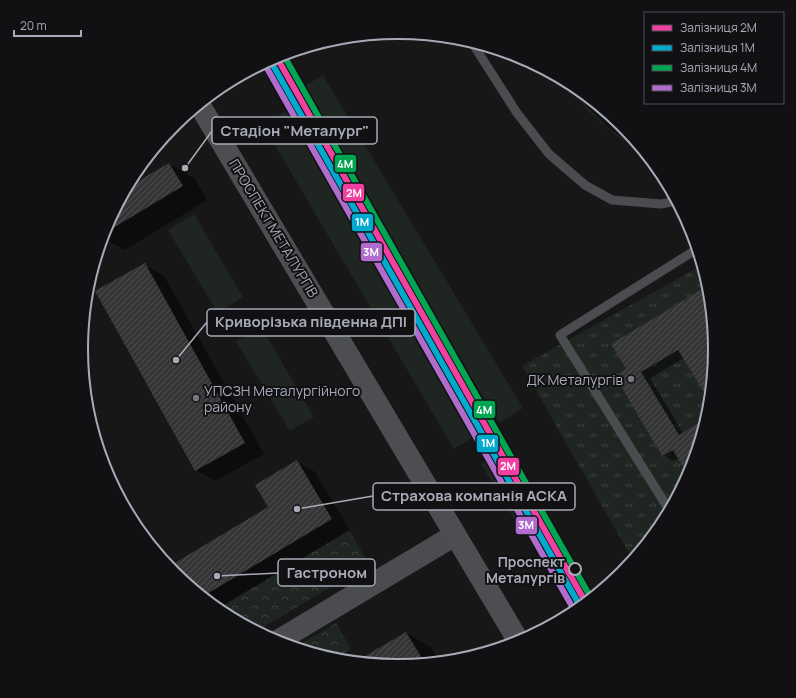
<svg xmlns="http://www.w3.org/2000/svg" width="796" height="698" font-family="Manrope,sans-serif">
<style>
.grass{fill:#1f2520}
.forest{fill:url(#forest-crowns)}
.park{fill:url(#park-tufts)}
.shadow{fill:#0007}
.building{fill:url(#building-hatch)}
.lines{fill:none;stroke-linecap:round;stroke-linejoin:round}
.service{stroke:#4b4c50;stroke-width:9}
.tertiary{stroke:#4b4c50;stroke-width:22}
.primary{stroke:#4d4e52;stroke-width:22}
.rail-1-casing{stroke:#111113;stroke-width:9}
.rail-2-casing{stroke:#111113;stroke-width:9}
.rail-3-casing{stroke:#111113;stroke-width:9}
.rail-4-casing{stroke:#111113;stroke-width:9}
.rail-1{stroke:#f240a1;stroke-width:6}
.rail-2{stroke:#00a9ce;stroke-width:6}
.rail-3{stroke:#00a651;stroke-width:6}
.rail-4{stroke:#b06ccc;stroke-width:6}
.poi-dot{fill:#75777f;stroke:#111113;stroke-width:1.5}
.stop-dot{fill:#111113;stroke:#a8abb7;stroke-width:2}
.labels{text-anchor:middle;dominant-baseline:central;stroke-width:4;stroke-linejoin:round;paint-order:stroke}
.street-label{font-size:14px;fill:#a8abb7;stroke:#111113}
.poi-label{font-size:14px;fill:#a8abb7;stroke:#111113;text-anchor:end}
.stop-label{font-size:14px;font-weight:bold;fill:#a8abb7;stroke:#111113;text-anchor:end}
.rim{fill:none;stroke:#a8abb7;stroke-width:2}
.leader{fill:none;stroke:#a8abb7;stroke-width:1.5}
.callout-dot{fill:#a8abb7;stroke:#111113;stroke-width:1.5}
.callout{fill:#111113;stroke:#a8abb7;stroke-width:1.5}
.callout-label{font-size:15px;text-anchor:middle;font-weight:bold;fill:#a8abb7}
.line-badge{stroke:#111113;stroke-width:1.5}
.badge-label{font-size:11px;text-anchor:middle;font-weight:bold;fill:#fff}
</style>
<defs>
<pattern id="forest-crowns" width="20" height="18" patternUnits="userSpaceOnUse"><rect width="20" height="18" fill="#1f2520"/><path d="M2 6a3 3 0 1 1 6 0M12 15a3 3 0 1 1 6 0" fill="none" stroke="#3d423e"/></pattern>
<pattern id="park-tufts" width="24" height="20" patternUnits="userSpaceOnUse"><rect width="24" height="20" fill="#1f2520"/><path d="M3 7l-1-3M5 7V3M7 7l1-3M15 17l-1-3M17 17v-4M19 17l1-3" fill="none" stroke="#3d423e"/></pattern>
<pattern id="building-hatch" width="6" height="6" patternUnits="userSpaceOnUse"><rect width="6" height="6" fill="#353536"/><path d="M-1 1l2-2M0 6l6-6M5 7l2-2" fill="none" stroke="#4f5051"/></pattern>
</defs>
<rect width="100%" height="100%" fill="#171717"/>
<g class="grass">
<path d="M323,75L523,408L499,423L298,90Z"/>
<path d="M564,80L574,86L622,125L645,152C613,138 583,109 564,80Z"/>
<path d="M288,110L479,434L454,449L263,125Z"/>
<path d="M194,214L243,297L218,313L168,230Z"/>
<path d="M261,327L314,417L290,431L236,341Z"/>
<path d="M500,453L539,519L521,530L481,464Z"/>
</g>
<g class="forest">
<path d="M349,530L369,564L257,631L222,612L217,609Z"/>
<path d="M336,623L351,649L333,659L295,647Z"/>
</g>
<path class="park" d="M702,265L709,287L715,349L709,411L691,471L661,525L633,560L522,366Z"/>
<g class="shadow">
<path d="M566,81L574,86L622,125L644,152L608,128L587,107L572,90Z"/>
<path d="M169,164L194,178L207,200L125,250L103,238H102L105,227L135,173L137,170L143,179Z"/>
<path d="M145,265L164,276L264,454L215,481L196,470Z"/>
<path d="M704,290L709,293L715,349L710,400L684,358L650,378L683,433L679,458L673,461L663,455L616,376L627,370Z"/>
<path d="M297,461L315,472L350,530L217,609L174,573L169,567L269,508Z"/>
<path d="M406,633L431,647L440,662L398,666L356,662Z"/>
</g>
<g class="building">
<path d="M169,163L183,186L103,234L105,227L126,188Z"/>
<path d="M145,263L245,443L195,471L95,291Z"/>
<path d="M704,288L710,299L715,349L710,402L678,350L641,372L679,435L707,418L691,471L688,476L673,450L662,456L615,376L626,369L611,344Z"/>
<path d="M297,460L332,519L202,597L174,573L168,567L268,507L255,485Z"/>
<path d="M406,632L425,663L398,666L355,662Z"/>
</g>
<g class="lines">
<g class="service">
<path d="M471,41L517,113L549,154L585,185L612,200L661,204L677,201"/>
<path d="M675,500L666,505L560,335L697,249"/>
<path d="M288,635L296,648"/>
</g>
<path class="tertiary" d="M276,642L455,535"/>
<path class="primary" d="M199,104L519,642"/>
<g class="rail-1-casing">
<path id="rail-1" d="M276,56L586,603"/>
</g>
<g class="rail-2-casing">
<path id="rail-2" d="M270,60L580,606"/>
</g>
<g class="rail-3-casing">
<path id="rail-3" d="M283,54L591,598"/>
</g>
<g class="rail-4-casing">
<path id="rail-4" d="M264,63L574,610"/>
</g>
<use href="#rail-1" class="rail-1"/>
<use href="#rail-2" class="rail-2"/>
<use href="#rail-3" class="rail-3"/>
<use href="#rail-4" class="rail-4"/>
</g>
<g class="poi-dot">
<circle cx="631" cy="379" r="4"/>
<circle cx="196" cy="398" r="4"/>
</g>
<circle class="stop-dot" cx="575" cy="569" r="6"/>
<g class="labels">
<g class="street-label">
<text transform="translate(274 228) rotate(59)">ПРОСПЕКТ МЕТАЛУРГІВ</text>
</g>
<g class="poi-label">
<text x="623" y="379">ДК Металургів</text>
<text x="204" y="390" text-anchor="start">УПСЗН Металургійного<tspan x="204" dy="16">району</tspan></text>
</g>
<g class="stop-label">
<text x="565" y="561">Проспект<tspan x="565" dy="16">Металургів</tspan></text>
</g>
</g>
<path d="M0 0H796V698H0ZM88 349a310 310 0 1 1 620 0a310 310 0 1 1-620 0Z" fill="#111113" fill-rule="evenodd"/>
<path class="rim" d="M88 349a310 310 0 1 1 620 0a310 310 0 1 1-620 0Z"/>
<path class="leader" d="M185 168L212 131M176 360L207 322M297 509L373 496M217 576L278 573"/>
<g class="callout-dot">
<circle cx="185" cy="168" r="4"/>
<circle cx="176" cy="360" r="4"/>
<circle cx="297" cy="509" r="4"/>
<circle cx="217" cy="576" r="4"/>
</g>
<g class="callout">
<rect x="212" y="117" width="165" height="27" rx="4"/>
<rect x="207" y="309" width="208" height="27" rx="4"/>
<rect x="373" y="483" width="202" height="27" rx="4"/>
<rect x="278" y="559" width="97" height="27" rx="4"/>
</g>
<g class="callout-label">
<text x="295" y="136">Стадіон "Металург"</text>
<text x="311" y="327">Криворізька південна ДПІ</text>
<text x="474" y="501">Страхова компанія АСКА</text>
<text x="327" y="578">Гастроном</text>
</g>
<g class="line-badge">
<rect x="334" y="154" width="23" height="19" rx="4" fill="#00a651"/>
<rect x="342" y="183" width="23" height="19" rx="4" fill="#f240a1"/>
<rect x="351" y="213" width="23" height="19" rx="4" fill="#00a9ce"/>
<rect x="360" y="242" width="23" height="20" rx="4" fill="#b06ccc"/>
<rect x="473" y="400" width="23" height="19" rx="4" fill="#00a651"/>
<rect x="476" y="434" width="23" height="19" rx="4" fill="#00a9ce"/>
<rect x="497" y="457" width="23" height="19" rx="4" fill="#f240a1"/>
<rect x="515" y="516" width="23" height="19" rx="4" fill="#b06ccc"/>
</g>
<g class="badge-label">
<text x="345" y="168">4М</text>
<text x="354" y="197">2М</text>
<text x="362" y="226">1М</text>
<text x="371" y="256">3М</text>
<text x="484" y="414">4М</text>
<text x="488" y="447">1М</text>
<text x="508" y="470">2М</text>
<text x="526" y="529">3М</text>
</g>
<rect x="644" y="12" width="140" height="92" fill="#111113" stroke="#4d4f55"/>
<rect x="652" y="25" width="20" height="6" fill="#f240a1" stroke="#4d4f55"/>
<text x="680" y="32" font-size="12" fill="#a8abb7">Залізниця 2М</text>
<rect x="652" y="45" width="20" height="6" fill="#00a9ce" stroke="#4d4f55"/>
<text x="680" y="52" font-size="12" fill="#a8abb7">Залізниця 1М</text>
<rect x="652" y="65" width="20" height="6" fill="#00a651" stroke="#4d4f55"/>
<text x="680" y="72" font-size="12" fill="#a8abb7">Залізниця 4М</text>
<rect x="652" y="85" width="20" height="6" fill="#b06ccc" stroke="#4d4f55"/>
<text x="680" y="92" font-size="12" fill="#a8abb7">Залізниця 3М</text>
<path d="M14 30v6h67v-6" fill="none" stroke="#a8abb7" stroke-width="2"/>
<text x="20" y="30" font-size="12" fill="#a8abb7" stroke="#111113" stroke-width="3" paint-order="stroke">20 m</text>
</svg>
